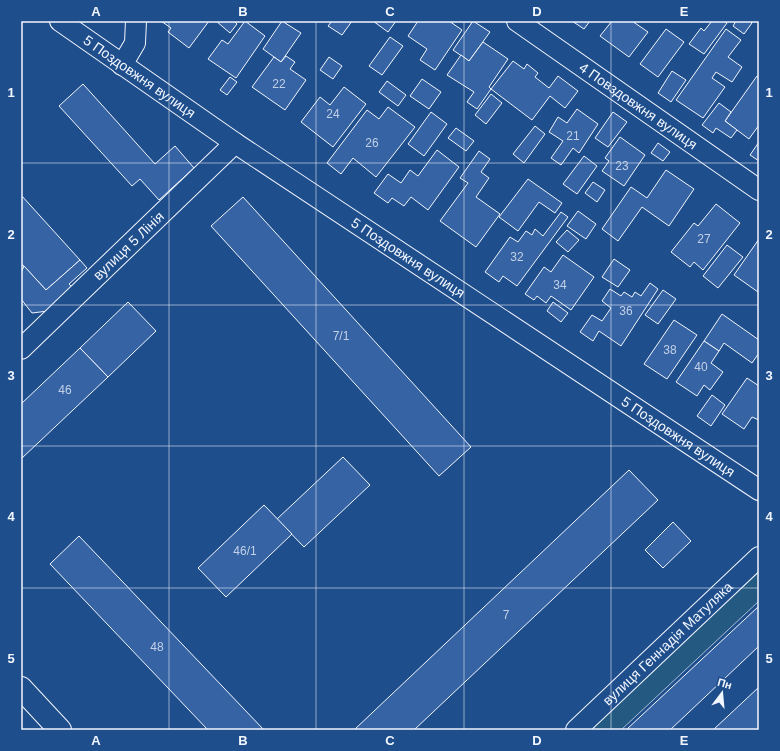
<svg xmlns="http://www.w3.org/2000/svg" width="780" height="751" font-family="Arial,sans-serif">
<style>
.green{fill:#245a82;stroke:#a8bbd7}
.building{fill:#3563a3;stroke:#f2f6ff}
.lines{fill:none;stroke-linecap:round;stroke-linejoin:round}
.street-casing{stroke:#f2f6ff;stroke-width:22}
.secondary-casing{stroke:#f2f6ff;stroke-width:24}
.street{stroke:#1f4e8c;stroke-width:20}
.secondary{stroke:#1f4e8c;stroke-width:22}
.grid{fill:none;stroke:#f2f6ff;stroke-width:1;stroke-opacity:0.55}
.labels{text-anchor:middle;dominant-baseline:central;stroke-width:3;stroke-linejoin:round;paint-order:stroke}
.number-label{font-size:12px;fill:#c3d1e8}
.street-label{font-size:14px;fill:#f2f6ff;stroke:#1f4e8c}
.neatline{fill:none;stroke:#f2f6ff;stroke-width:1.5}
.grid-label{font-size:13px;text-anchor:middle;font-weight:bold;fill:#f2f6ff}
</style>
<rect width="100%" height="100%" fill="#1f4e8c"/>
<path class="green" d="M759,567V601L621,730H589Z"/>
<g class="building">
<path d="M161,21H209L189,48L168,32L171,28Z"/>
<path d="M216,21H234L237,24L230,33Z"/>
<path d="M245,21L265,36L236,78L208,59L222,40L228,44Z"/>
<path d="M282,21L301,33L281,62L263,49Z"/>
<path d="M332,21H352L342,35L328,26Z"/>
<path d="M373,21H396L388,32Z"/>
<path d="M418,21H449L462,30L435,70L420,60L427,49L408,36Z"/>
<path d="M473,21L490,32L469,61L453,50Z"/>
<path d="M572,21H590L584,29Z"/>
<path d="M612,21H632L648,32L629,57L600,36Z"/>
<path d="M712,21H724L727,23L704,54L689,44L701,28L704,31Z"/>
<path d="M736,21H750L752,23L744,34L733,26Z"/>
<path d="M666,29L684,42L658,77L640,64Z"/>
<path d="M726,29L741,40L728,57L742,67L732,82L716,72L712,78L725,87L703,118L676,100Z"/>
<path d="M390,37L403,46L382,75L369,66Z"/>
<path d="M483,42L508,59L489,87L491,89L477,109L467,102L474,92L447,75L461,55L469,61Z"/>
<path d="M286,56L295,62L290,69L306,80L285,110L252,87L274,57L281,62Z"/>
<path d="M329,57L342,66L333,79L320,70Z"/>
<path d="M513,61L524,69L527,64L538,73L535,77L549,88L558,76L578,91L565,108L550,96L532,120L491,89Z"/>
<path d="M672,71L686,80L671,102L658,93Z"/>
<path d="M757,76L759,77V125L749,139L725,121Z"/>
<path d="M230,77L237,82L227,95L220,90Z"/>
<path d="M422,79L441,92L429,109L410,96Z"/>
<path d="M387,81L406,95L398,106L379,92Z"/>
<path d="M83,84L155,164L175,146L194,168L159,200L140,179L132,186L59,106Z"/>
<path d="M344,87L366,104L333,147L301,122L320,97L330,105Z"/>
<path d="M491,94L502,103L486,124L475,115Z"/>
<path d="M719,103L731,112L725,121L737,130L731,138L716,128L713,133L702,125Z"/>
<path d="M388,107L415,127L376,177L353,158L341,174L327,163L367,110L379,119Z"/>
<path d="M577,109L598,124L579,153L573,148L561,165L551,158L563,141L549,132L558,117L567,123Z"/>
<path d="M431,112L447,124L424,156L408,144Z"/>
<path d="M613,112L627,122L608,147L595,138Z"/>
<path d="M535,126L545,134L524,163L513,154Z"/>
<path d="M456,128L474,141L466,151L448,138Z"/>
<path d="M620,137L645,155L624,186L602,171L609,161L605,158Z"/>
<path d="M759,142V161L750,155Z"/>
<path d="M658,143L670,152L663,161L651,153Z"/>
<path d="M437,150L459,167L428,210L411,197L404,206L392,198L388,203L374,193L388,174L401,183L410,170L418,176Z"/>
<path d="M479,151L490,159L481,172L489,178L476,197L500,214L476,247L440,221L468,183L460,178Z"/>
<path d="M584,156L597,166L577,194L563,184Z"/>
<path d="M666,170L694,189L669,226L642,207L618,241L602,229L631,187L647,198Z"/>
<path d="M528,179L562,203L555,213L539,202L518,231L499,217Z"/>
<path d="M593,182L605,190L597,202L585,193Z"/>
<path d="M21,195L80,260L46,290L21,263Z"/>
<path d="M243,197L471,447L439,476L211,226Z"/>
<path d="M716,204L740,223L703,270L694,262L690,267L671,252L694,223L698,226Z"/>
<path d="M578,211L596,224L586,239L567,226Z"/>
<path d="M561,212L568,217L517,286L503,276L499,282L485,272L510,237L518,242L526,231L532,235L535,229L543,236Z"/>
<path d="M567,230L579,240L568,252L556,242Z"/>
<path d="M759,239V291L758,292L734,275Z"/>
<path d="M727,245L743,257L718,288L703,276Z"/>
<path d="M563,255L594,277L571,310L551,296L546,303L537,296L534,300L525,294L544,267L551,272Z"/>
<path d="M614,259L630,270L618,287L602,277Z"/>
<path d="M80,260L87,268L69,284L72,287L48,311L32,313L21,299V273L24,266L46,290Z"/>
<path d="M650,283L658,289L621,346L599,331L593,341L580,332L592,315L602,321L611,308L602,301L610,289L621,296L624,292L632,297L635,292L641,296Z"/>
<path d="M663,290L676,299L658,324L645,315Z"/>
<path d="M128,302L156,331L108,377L80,348Z"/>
<path d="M553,302L568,313L561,322L547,311Z"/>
<path d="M722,314L759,340V353L752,363L724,343L719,351L704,341Z"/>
<path d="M674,320L697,335L667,379L644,364Z"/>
<path d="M704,341L719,351L711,363L723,372L710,390L704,385L697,396L676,382Z"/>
<path d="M80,348L108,377L21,459V404Z"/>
<path d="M747,378L759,386V420L752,417L744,429L722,414Z"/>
<path d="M712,395L725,405L711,426L697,416Z"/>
<path d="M343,457L370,485L304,547L277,519Z"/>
<path d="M629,470L658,500L414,730H354Z"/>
<path d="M264,505L292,534L226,597L198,568Z"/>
<path d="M673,522L691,541L663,568L645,550Z"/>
<path d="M79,536L264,730H208L50,564Z"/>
<path d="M759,606V646L670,730H626Z"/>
<path d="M759,687V730H713Z"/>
</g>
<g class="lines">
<g class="street-casing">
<g id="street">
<path id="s1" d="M60,21L235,143L759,490"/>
<path id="s2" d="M517,21L759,190"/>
<path d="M122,65L135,43L136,21"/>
<path id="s3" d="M21,349L235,143"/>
<path id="s4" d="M576,730L759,557"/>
</g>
</g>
<g class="secondary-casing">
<path id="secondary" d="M21,688L60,730"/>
</g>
<use href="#street" class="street"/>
<use href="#secondary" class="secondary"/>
</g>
<path class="grid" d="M169,21V730M316,21V730M464,21V730M611,21V730M21,163H759M21,305H759M21,446H759M21,588H759"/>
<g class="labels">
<g class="number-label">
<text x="279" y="84">22</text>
<text x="333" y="114">24</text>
<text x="573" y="136">21</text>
<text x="372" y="143">26</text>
<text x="622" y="166">23</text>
<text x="704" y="239">27</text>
<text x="517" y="257">32</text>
<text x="560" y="285">34</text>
<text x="626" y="311">36</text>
<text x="341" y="336">7/1</text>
<text x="670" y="350">38</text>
<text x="701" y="367">40</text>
<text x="65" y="390">46</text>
<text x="245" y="551">46/1</text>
<text x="506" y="615">7</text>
<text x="157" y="647">48</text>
</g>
<g class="street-label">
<text stroke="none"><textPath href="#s1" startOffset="97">5 Поздовжня вулиця</textPath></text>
<text stroke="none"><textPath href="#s2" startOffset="148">4 Повздовжня вулиця</textPath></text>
<text stroke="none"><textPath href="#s3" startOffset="149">вулиця 5 Лінія</textPath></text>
<text stroke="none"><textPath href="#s1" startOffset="421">5 Поздовжня вулиця</textPath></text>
<text stroke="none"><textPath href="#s1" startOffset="745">5 Поздовжня вулиця</textPath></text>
<text stroke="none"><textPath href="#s4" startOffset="126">вулиця Геннадія Матуляка</textPath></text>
</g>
</g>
<rect width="780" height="751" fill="none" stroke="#1f4e8c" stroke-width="44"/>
<g transform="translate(722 693) rotate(16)" stroke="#1f4e8c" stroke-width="3" paint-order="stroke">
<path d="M0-3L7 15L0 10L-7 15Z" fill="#f2f6ff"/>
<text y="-6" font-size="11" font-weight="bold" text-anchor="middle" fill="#f2f6ff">Пн</text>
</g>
<rect x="22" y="22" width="736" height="707" class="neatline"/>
<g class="grid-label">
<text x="96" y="16">A</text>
<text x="243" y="16">B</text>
<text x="390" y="16">C</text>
<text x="537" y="16">D</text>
<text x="684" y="16">E</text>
<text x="11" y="97">1</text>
<text x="769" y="97">1</text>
<text x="11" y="239">2</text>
<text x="769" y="239">2</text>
<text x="11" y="380">3</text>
<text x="769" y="380">3</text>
<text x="11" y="521">4</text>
<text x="769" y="521">4</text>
<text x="11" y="663">5</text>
<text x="769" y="663">5</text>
<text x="96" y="745">A</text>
<text x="243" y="745">B</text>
<text x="390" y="745">C</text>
<text x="537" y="745">D</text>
<text x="684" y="745">E</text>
</g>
</svg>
